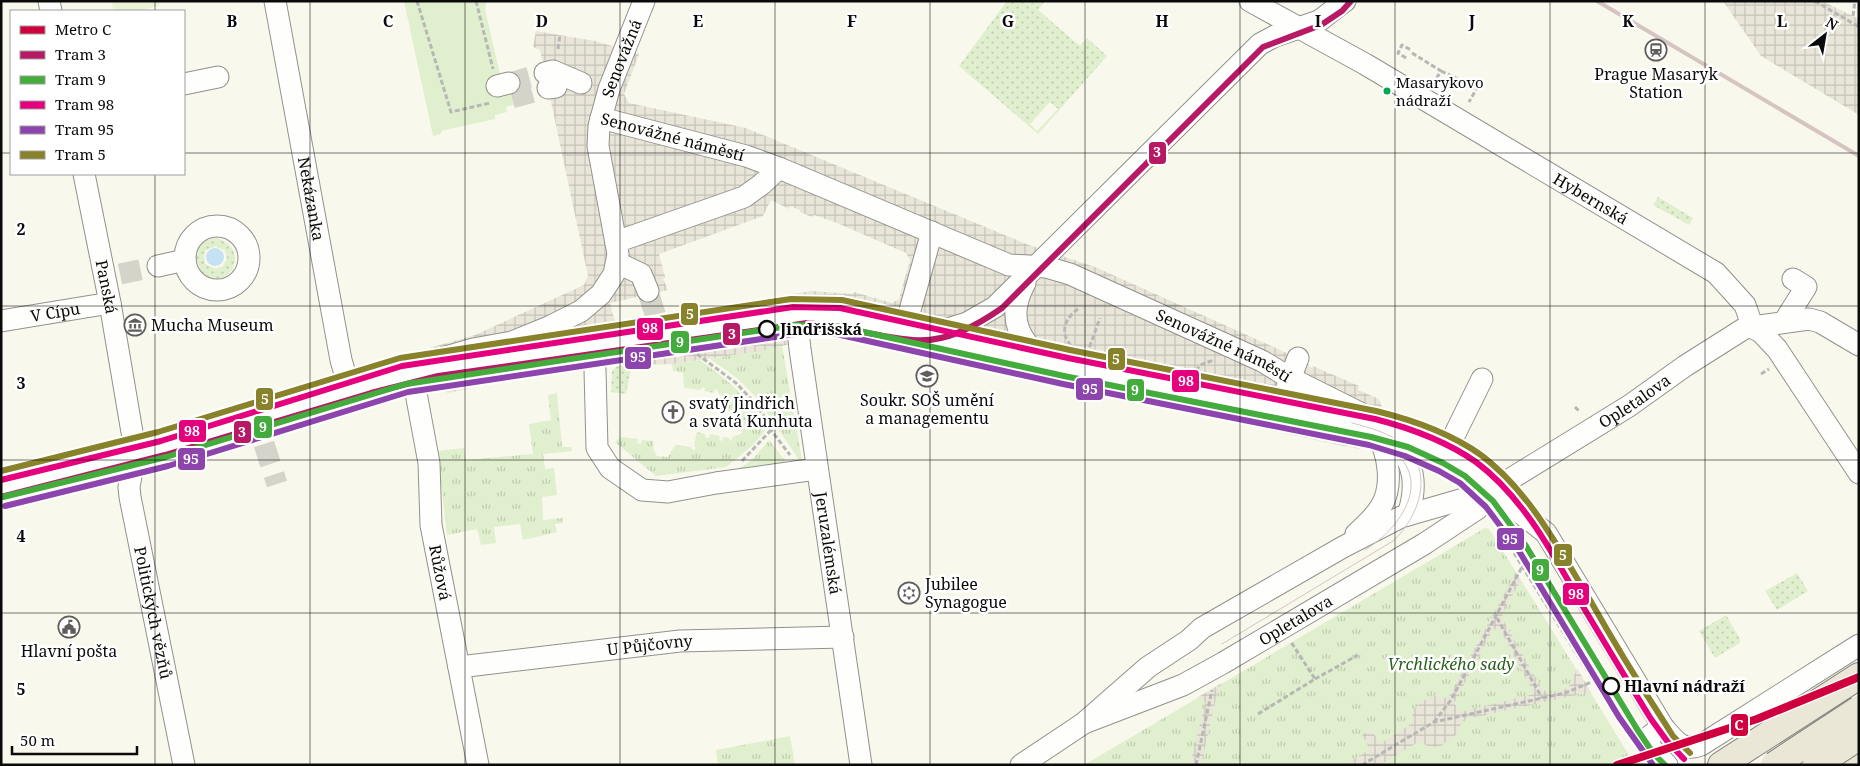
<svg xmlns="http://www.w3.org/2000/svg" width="1860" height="766" font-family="'Noto Serif',serif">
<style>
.grass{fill:url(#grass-dots);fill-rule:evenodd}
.park{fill:url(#park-tufts)}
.garden{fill:#e0efcd}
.pitch{fill:#ebf3d6}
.plaza{fill:url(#plaza-grid);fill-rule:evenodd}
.water{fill:#c4e2f3}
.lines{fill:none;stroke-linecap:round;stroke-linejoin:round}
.minor-tunnel{stroke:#d5d4cb;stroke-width:21;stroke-dasharray:21 11;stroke-linecap:butt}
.minor-casing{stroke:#92918c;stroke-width:23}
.major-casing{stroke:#7f7e7a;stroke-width:28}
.path{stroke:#b7b7b5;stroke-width:3;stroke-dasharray:5 2.5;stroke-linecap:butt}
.minor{stroke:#fefefc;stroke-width:21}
.major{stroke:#ebe7d7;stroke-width:26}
.tram{stroke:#d5c4c2;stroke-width:1}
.rail{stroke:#d5c4c2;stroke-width:4}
.major-bridge-casing{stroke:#7f7e7a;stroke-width:28;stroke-linecap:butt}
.path-bridge{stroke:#b7b7b5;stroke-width:3;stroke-dasharray:5 2.5;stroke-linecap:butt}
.major-bridge{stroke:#ebe7d7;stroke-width:26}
.tram-1-casing{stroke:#fff;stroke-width:10}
.tram-2-casing{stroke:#fff;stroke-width:10}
.tram-3-casing{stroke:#fff;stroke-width:10}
.tram-4-casing{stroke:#fff;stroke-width:10}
.tram-5-casing{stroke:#fff;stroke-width:10}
.tram-1{stroke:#b71965;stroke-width:6}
.tram-2{stroke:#43ac3c;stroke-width:6}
.tram-3{stroke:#e5007d;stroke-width:6}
.tram-4{stroke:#8e44ad;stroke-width:6}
.tram-5{stroke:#88822a;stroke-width:6}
.metro-1-casing{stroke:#fff;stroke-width:11}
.metro-1{stroke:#cf003d;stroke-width:8}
.grid{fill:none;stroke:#0a0a0a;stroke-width:1;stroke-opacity:0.55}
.bus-dot{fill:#00a651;stroke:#fff;stroke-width:2}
.stop-dot{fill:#fff;stroke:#0a0a0a;stroke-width:2.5}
.labels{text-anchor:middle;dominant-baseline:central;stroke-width:5;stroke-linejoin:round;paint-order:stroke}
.bus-label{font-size:15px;fill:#0a0a0a;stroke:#fff;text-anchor:start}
.street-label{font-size:16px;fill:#0a0a0a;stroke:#fff}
.poi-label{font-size:16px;fill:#0a0a0a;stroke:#fff}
.stop-label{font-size:16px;font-weight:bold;fill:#0a0a0a;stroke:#fff;text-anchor:start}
.park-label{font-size:16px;font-style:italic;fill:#285f1c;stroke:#fff}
.grid-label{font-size:16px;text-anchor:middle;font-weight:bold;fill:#0a0a0a;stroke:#fff;stroke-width:5;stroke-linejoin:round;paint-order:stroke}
.line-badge{stroke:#fff;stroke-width:2}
.badge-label{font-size:14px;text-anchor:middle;font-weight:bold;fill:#fff}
</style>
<defs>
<pattern id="grass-dots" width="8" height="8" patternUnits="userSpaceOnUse" patternTransform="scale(1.25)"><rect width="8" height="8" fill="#e0efcd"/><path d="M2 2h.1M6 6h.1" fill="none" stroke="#bfccaf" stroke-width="1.8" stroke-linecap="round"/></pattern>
<pattern id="park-tufts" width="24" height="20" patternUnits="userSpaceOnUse" patternTransform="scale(1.25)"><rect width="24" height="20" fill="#e0efcd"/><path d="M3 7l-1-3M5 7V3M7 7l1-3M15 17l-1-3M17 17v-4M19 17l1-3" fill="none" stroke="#bfccaf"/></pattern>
<pattern id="plaza-grid" width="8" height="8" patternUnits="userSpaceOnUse" patternTransform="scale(1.25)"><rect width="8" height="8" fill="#e9e6d9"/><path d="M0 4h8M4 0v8" fill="none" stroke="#c6c4b9"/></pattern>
</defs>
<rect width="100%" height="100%" fill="#f9f8ed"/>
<g class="grass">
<path d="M1007,1H1045L1038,10L1080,46L1087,38L1107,56L1038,134L959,66ZM1050,102L1058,109L1037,131L1030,124Z"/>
<path d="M1658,197L1693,218L1689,225L1653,205Z"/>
<path d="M216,238C250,246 234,291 203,275C189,260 195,241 216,238ZM216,246L225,251L227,259L223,266L216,269L205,264L204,256L206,250Z"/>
<path d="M617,366H651L652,369H631L626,394L611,392L612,371Z"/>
<path d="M1797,573L1808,591L1777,610L1765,591Z"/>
<path d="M1726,615L1740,639V643L1715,658L1699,631Z"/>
</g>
<g class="park">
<path d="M782,346L802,460L800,461L756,397L737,378L710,359Z"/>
<path d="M700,360C727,380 753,399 765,431L752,446L726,467L656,476L615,442L621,437L638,439L637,443L641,444L642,440L654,441L653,448L657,456L668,457L675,445L691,447L693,450L696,449L694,445L697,432L705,434V437L709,438L710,434L720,436L719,440L722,441L723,437L729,438L731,442L732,437L743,433L741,431L745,420H741L737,414L739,411H728L729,408L726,407L725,411L716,410L718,402L722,399V395L718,393V390L715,389L714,393L704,391L705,388L702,387L701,390L684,388L683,373L673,371L672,364Z"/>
<path d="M557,393L562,447H571L572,451L543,454L545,469L554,468L557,495L542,497L543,520L563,518V523L555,524L557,532L523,540L520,524L494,527L496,543L481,545L477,529L447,535L437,451L464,448L466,460L533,454L529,424L551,420L548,395Z"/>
<path d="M769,440L787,463L739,469L753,459Z"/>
<path d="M1485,528L1489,529C1538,607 1587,686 1635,765H1084Z"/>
<path d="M790,736L795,765H718L716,750Z"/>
</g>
<path class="garden" d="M404,1H487L485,9L504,92L511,91L514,105L506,107L507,112L495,115V119L441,131V134L433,136Z"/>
<path class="pitch" d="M111,1H159L160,6L136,11H114Z"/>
<g class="plaza">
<path d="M1723,1H1822L1859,19V115L1761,56Z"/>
<path d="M536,31L595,41L639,54L624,94L629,103L746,128L1029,245L1095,267L1276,348L1309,364L1308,366L1312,368L1313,366L1359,386L1358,390L1379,399L1382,407L1365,445L1359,449L1334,444L962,364L814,335L799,342L760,351L672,364L577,366L447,393L436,373L429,348L475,335L584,285L588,276L540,50L533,47ZM771,200L789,209L790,206L800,210V212L812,217L814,215L837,223L906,253L910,260L899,299L892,303L854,292L853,294L812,291L676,312L649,319L652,327L650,330L619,337L610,303L668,290L663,279L665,277L659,254L763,216Z"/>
<path d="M1516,572L1522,583H1519L1503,613L1502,618L1542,689L1549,693L1564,690L1571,684L1577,668L1592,694L1586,693L1462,720L1457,734L1441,746L1430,748L1420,741L1380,765H1344L1371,749L1362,735L1371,729L1380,744L1411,724L1413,710L1421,702L1432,696L1448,698ZM1496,629L1501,631L1534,694L1460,712L1454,703L1493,630Z"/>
<path d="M1222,683L1217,694L1201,765H1190L1205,703L1203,698L1198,697Z"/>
</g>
<circle class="water" cx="215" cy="257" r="9"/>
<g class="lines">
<g class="minor-tunnel">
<path d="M509,83L545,73"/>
<path d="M512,98L548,88"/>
<path d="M120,274L158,266"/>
<path d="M649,295L656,317"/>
<path d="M264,444L277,484"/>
</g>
<g class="minor-casing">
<g id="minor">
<path d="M49,1L51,11"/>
<path id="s1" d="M275,1L341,360L351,395"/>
<path id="s2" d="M1250,1L1365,64L1716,273L1745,305L1753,328L1761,332L1777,349L1859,473"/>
<path d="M545,73L553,71L581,83"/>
<path d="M184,84L218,77"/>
<path d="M497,86L509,83"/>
<path d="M548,88L556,87"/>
<path id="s3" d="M601,118L746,156L779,168L1009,265L1046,267L1070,274L1262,361L1290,378L1392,429"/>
<path id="s4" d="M84,174L110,303L133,438L134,460L129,487L130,497L184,765"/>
<circle cx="217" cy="258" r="32"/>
<path d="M616,242L744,197L762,184L779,168"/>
<path d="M618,263L641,274L648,291"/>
<path d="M158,266L185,260"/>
<path d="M1025,283C1005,319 1020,341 1048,366"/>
<path id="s5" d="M1,321L110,303"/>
<path id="s6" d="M802,321L798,331L800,349L861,765"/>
<path d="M1784,322L1806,287L1793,279"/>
<path d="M903,335L932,232"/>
<path d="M922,337L967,323L995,307L1260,44L1275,36L1319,21L1345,1"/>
<path id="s7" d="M425,367L432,361L473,349L512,342L549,327L581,311L601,294L614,274L618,254L598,146L599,126L609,89L644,1"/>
<path d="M595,370L597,448L610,468L642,490L668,492L716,483L816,469"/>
<path id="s8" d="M413,377L429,463L431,525L478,765"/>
<path d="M1277,414L1298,358"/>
<path d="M1395,438C1414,465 1418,484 1408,515"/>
<path d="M1443,458L1482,379"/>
<path d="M1,493L134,460L413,377L778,324L820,320L920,338L1277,414L1371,432L1408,442L1443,458L1467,471L1546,533L1663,727C1674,739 1682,753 1701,745L1859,645"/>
<path d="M1356,534C1364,526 1374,518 1380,508C1394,487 1389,453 1376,433"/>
<path id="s9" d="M459,667L680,641L843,637"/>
<path id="s10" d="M1084,723L1183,685L1223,663L1424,544L1477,509L1491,491L1629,406L1685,366L1745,328L1809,319L1820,322L1859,345"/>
<path d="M1663,727L1651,735L1648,745L1667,765"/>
<path d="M1021,765L1084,723L1148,667L1189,640L1202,628L1343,547L1401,517L1491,491"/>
</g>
</g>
<g class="major-casing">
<g id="major">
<path d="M1721,765L1859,676"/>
<path d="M1849,765L1850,760"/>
</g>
</g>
<g class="path">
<path d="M417,1L451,112L490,103"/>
<path d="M476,1L493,69"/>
<path d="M1815,1L1859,27"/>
<path d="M1853,16L1855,1"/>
<path d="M558,49L560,35"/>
<path d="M1412,53L1441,71L1433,84"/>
<path d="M1406,58L1398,53L1402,45L1411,50"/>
<path d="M1441,71L1477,88L1469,102"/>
<path d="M1078,309C1060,322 1060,340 1079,352"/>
<path d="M697,354L736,383L752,400L764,416L771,430L790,455"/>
<path d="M1087,354L1100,318"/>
<path d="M1761,374L1769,369"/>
<path d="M1192,377L1200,365L1214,360"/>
<path d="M1575,407L1579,411"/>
<path d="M742,461L771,430"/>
<path d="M1514,553L1615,716"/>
<path d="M1497,618L1542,698"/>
<path d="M1315,679L1358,655"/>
<path d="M1258,714L1315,679L1291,642"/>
<path d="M1434,722L1451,700L1522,567"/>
<path d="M1196,765L1212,690"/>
<path d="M1362,765L1434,722L1565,693L1594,681"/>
</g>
<use href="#minor" class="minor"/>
<use href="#major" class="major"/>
<g class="tram">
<path d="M1336,428C1354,433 1374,436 1390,448C1434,480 1401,528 1365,550"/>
<path d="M1222,644L1393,541C1418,518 1435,474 1405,446C1390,433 1371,428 1352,423"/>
</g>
<path class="rail" d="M1597,1L1859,156"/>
<g class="major-bridge-casing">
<g id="major-bridge">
<path d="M1774,765L1859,709"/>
<path d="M1816,765L1859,737"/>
</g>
</g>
<path class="path-bridge" d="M1858,26L1859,18"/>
<use href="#major-bridge" class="major-bridge"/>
<g class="tram-1-casing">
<path id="tram-1" d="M1,497L165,455L371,393L438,376L807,323C843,326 878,337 913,340C946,343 976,326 1002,308L1263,47L1321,25L1342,11L1351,1"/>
</g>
<g class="tram-2-casing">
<path id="tram-2" d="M3,497L166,457L406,384L795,325L837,326L1064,376L1371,437L1408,447L1443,463L1465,476L1493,501L1526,546L1637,729L1653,753L1665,765"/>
</g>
<g class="tram-3-casing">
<path id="tram-3" d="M1,480L161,441L402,366L793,307L840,308L1068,358L1375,419C1410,428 1446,441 1476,462C1524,498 1553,554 1582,605C1605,643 1628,682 1651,719L1667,741L1684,759"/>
</g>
<g class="tram-4-casing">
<path id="tram-4" d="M5,506L168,466L408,392L795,334H836L1063,384L1369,445L1405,456L1439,471L1460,483L1486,507L1519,551L1619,717L1653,765"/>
</g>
<g class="tram-5-casing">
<path id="tram-5" d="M1,471L158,432L400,358L791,299L842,300L1070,350L1376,411C1413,420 1450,433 1481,455C1530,492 1559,549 1590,600C1612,639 1635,677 1659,714L1673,736L1690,753"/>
</g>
<use href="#tram-1" class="tram-1"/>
<use href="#tram-2" class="tram-2"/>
<use href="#tram-3" class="tram-3"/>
<use href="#tram-4" class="tram-4"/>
<use href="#tram-5" class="tram-5"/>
<g class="metro-1-casing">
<path id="metro-1" d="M1617,765L1757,719L1859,677"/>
</g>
<use href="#metro-1" class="metro-1"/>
</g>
<path class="grid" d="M155,1V11M310,1V765M465,1V765M620,1V765M775,1V765M930,1V765M1085,1V765M1240,1V765M1395,1V765M1550,1V765M1705,1V765M1,153H11M184,153H1859M155,174V765M1,306H1859M1,460H1859M1,613H1859"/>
<defs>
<g id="station-ring" transform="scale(1.125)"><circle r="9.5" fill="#fff" stroke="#5e5d59" stroke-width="1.5"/><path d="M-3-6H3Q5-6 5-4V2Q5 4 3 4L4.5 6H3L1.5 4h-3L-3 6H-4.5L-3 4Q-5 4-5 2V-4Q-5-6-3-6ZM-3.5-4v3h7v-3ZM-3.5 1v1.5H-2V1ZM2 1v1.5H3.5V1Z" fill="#5e5d59"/></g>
<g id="museum-ring" transform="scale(1.125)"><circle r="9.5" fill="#fff" stroke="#5e5d59" stroke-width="1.5"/><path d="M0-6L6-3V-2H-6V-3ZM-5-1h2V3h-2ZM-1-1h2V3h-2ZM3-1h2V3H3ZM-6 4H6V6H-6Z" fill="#5e5d59"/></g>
<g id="university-ring" transform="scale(1.125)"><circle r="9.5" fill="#fff" stroke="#5e5d59" stroke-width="1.5"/><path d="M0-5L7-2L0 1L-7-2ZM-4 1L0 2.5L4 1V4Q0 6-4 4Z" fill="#5e5d59"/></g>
<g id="church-ring" transform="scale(1.125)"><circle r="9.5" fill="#fff" stroke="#5e5d59" stroke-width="1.5"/><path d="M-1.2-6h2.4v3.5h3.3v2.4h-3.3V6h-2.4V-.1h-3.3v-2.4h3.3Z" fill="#5e5d59"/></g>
<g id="synagogue-ring" transform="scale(1.125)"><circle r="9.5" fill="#fff" stroke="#5e5d59" stroke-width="1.5"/><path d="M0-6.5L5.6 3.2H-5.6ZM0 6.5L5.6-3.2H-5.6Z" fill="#5e5d59"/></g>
<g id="civic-ring" transform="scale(1.125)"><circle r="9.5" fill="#fff" stroke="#5e5d59" stroke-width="1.5"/><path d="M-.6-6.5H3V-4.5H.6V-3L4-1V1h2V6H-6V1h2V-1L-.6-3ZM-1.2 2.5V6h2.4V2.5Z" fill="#5e5d59"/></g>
</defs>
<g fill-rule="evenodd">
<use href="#station-ring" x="1656" y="50"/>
<use href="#museum-ring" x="135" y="325"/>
<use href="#university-ring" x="927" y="376"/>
<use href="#church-ring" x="673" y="412"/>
<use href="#synagogue-ring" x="909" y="593"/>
<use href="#civic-ring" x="69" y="627"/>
</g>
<circle class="bus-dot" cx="1387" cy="91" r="4.5"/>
<g class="stop-dot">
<circle cx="767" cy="329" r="8"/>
<circle cx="1611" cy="686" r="8"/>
</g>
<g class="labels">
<g class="bus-label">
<text x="1396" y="82">Masarykovo<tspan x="1396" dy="18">nádraží</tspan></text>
</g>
<g class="street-label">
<text stroke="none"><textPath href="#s7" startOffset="439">Senovážná</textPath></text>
<text stroke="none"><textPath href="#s3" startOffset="74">Senovážné náměstí</textPath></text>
<text stroke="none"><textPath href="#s1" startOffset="201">Nekázanka</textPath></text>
<text stroke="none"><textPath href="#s2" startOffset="394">Hybernská</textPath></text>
<text stroke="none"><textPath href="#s4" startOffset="115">Panská</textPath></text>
<text stroke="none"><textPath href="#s5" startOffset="55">V Cípu</textPath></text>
<text stroke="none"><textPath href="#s3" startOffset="666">Senovážné náměstí</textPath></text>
<text stroke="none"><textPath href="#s10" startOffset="641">Opletalova</textPath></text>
<text stroke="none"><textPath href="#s6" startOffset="225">Jeruzalémská</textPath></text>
<text stroke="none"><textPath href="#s8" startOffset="198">Růžová</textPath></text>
<text stroke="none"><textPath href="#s4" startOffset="446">Politických vězňů</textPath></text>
<text stroke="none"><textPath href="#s10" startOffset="236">Opletalova</textPath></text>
<text stroke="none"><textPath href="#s9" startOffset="192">U Půjčovny</textPath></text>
</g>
<g class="poi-label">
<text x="1656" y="74">Prague Masaryk<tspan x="1656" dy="18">Station</tspan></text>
<text x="151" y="325" text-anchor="start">Mucha Museum</text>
<text x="927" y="400">Soukr. SOŠ umění<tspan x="927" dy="18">a managementu</tspan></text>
<text x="689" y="403" text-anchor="start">svatý Jindřich<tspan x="689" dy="18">a svatá Kunhuta</tspan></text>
<text x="925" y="584" text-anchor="start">Jubilee<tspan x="925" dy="18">Synagogue</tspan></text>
<text x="69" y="651">Hlavní pošta</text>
</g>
<g class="stop-label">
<text x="780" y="329">Jindřišská</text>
<text x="1624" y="686">Hlavní nádraží</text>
</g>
<g class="park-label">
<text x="1451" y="664">Vrchlického sady</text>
</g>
</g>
<g class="grid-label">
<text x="232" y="27">B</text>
<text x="388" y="27">C</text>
<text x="542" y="27">D</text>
<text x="698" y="27">E</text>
<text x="852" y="27">F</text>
<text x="1008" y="27">G</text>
<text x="1162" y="27">H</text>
<text x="1318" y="27">I</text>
<text x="1472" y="27">J</text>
<text x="1628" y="27">K</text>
<text x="1782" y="27">L</text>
<text x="21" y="235">2</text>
<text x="21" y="389">3</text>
<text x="21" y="542">4</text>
<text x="21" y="695">5</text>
</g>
<g class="line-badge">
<rect x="1148" y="141" width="19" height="24" rx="5" fill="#b71965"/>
<rect x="680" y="302" width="19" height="24" rx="5" fill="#88822a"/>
<rect x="636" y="317" width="28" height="24" rx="5" fill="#e5007d"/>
<rect x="722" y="322" width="19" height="24" rx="5" fill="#b71965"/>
<rect x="670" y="330" width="20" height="24" rx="5" fill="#43ac3c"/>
<rect x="624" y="346" width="28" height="24" rx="5" fill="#8e44ad"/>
<rect x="1107" y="347" width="19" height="24" rx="5" fill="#88822a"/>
<rect x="1171" y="369" width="29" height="24" rx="5" fill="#e5007d"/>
<rect x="1075" y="377" width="29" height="24" rx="5" fill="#8e44ad"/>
<rect x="1126" y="378" width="19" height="24" rx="5" fill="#43ac3c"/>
<rect x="255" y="387" width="19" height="24" rx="5" fill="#88822a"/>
<rect x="253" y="415" width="20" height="24" rx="5" fill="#43ac3c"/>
<rect x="178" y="419" width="29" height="24" rx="5" fill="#e5007d"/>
<rect x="233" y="420" width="19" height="24" rx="5" fill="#b71965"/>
<rect x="177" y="447" width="29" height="24" rx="5" fill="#8e44ad"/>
<rect x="1496" y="527" width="29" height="24" rx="5" fill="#8e44ad"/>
<rect x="1553" y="543" width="20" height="24" rx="5" fill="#88822a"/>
<rect x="1531" y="558" width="19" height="24" rx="5" fill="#43ac3c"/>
<rect x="1562" y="582" width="28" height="24" rx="5" fill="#e5007d"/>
<rect x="1730" y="713" width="19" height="24" rx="5" fill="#cf003d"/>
</g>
<g class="badge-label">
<text x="1157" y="157">3</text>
<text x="690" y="319">5</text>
<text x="650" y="333">98</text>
<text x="732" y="339">3</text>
<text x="680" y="347">9</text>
<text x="638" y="362">95</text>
<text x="1116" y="364">5</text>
<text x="1186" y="386">98</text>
<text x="1090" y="394">95</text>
<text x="1135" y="395">9</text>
<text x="265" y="404">5</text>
<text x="263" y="432">9</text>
<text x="192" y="436">98</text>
<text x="242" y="437">3</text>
<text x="191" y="464">95</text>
<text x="1510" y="544">95</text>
<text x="1563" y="560">5</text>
<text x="1540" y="575">9</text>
<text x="1576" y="599">98</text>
<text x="1739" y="730">C</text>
</g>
<rect width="1860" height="766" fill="none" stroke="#0a0a0a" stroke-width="5"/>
<rect x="10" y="10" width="175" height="165" fill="#ffffff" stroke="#9d9d9d"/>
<rect x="20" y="26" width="25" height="8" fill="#cf003d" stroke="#9d9d9d"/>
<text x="55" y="35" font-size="15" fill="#0a0a0a">Metro C</text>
<rect x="20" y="51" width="25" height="8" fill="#b71965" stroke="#9d9d9d"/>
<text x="55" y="60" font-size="15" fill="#0a0a0a">Tram 3</text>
<rect x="20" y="76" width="25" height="8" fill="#43ac3c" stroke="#9d9d9d"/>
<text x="55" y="85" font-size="15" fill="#0a0a0a">Tram 9</text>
<rect x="20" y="101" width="25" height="8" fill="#e5007d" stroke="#9d9d9d"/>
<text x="55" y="110" font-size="15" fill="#0a0a0a">Tram 98</text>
<rect x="20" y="126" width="25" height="8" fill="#8e44ad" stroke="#9d9d9d"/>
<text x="55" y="135" font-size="15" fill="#0a0a0a">Tram 95</text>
<rect x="20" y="151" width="25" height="8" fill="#88822a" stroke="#9d9d9d"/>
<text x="55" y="160" font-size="15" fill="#0a0a0a">Tram 5</text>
<g transform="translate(1825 35) rotate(31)" stroke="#ffffff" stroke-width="4" paint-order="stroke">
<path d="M0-4L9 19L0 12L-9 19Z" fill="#0a0a0a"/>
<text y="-8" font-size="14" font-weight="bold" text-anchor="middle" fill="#0a0a0a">N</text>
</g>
<path d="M12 746v8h125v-8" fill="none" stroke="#0a0a0a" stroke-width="2.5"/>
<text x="20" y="746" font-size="15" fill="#0a0a0a" stroke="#ffffff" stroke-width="4" paint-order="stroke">50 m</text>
</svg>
